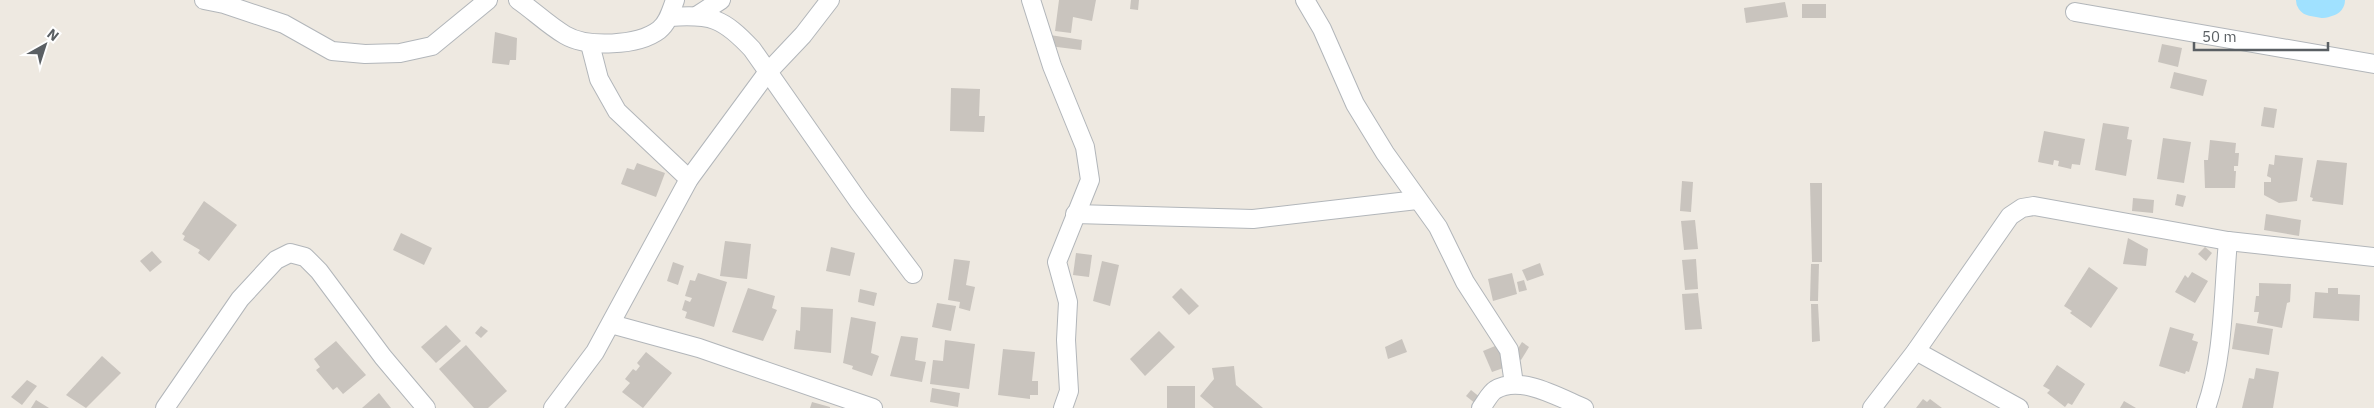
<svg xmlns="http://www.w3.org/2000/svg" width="2374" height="408" font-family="'IBM Plex Sans',sans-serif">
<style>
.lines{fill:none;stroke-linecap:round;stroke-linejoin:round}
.river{stroke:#a0e1ff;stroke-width:32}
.building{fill:#c9c4be}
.street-casing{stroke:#b2b6ba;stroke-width:20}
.street{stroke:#fff;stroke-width:18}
</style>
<rect width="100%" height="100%" fill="#eee9e1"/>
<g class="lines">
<path class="river" d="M2312,0L2323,2L2329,0"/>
</g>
<g class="building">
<path d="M1059,0H1096L1092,21L1073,17L1071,33L1055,31Z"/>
<path d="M1131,0H1139L1138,10L1130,9Z"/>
<path d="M1785,2L1788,17L1746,23L1744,8Z"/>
<rect x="1802" y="4" width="24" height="14"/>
<path d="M495,32L517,38L516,60H510L509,65L492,63Z"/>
<path d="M1050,35L1082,40L1081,50L1049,46Z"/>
<path d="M2162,44L2182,48L2178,67L2158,62Z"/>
<path d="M2174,72L2207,80L2203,96L2170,88Z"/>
<path d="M951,88L980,89L979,116H985L984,132L950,131Z"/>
<path d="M2264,107L2277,109L2274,128L2261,126Z"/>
<path d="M2103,123L2129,127L2127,139L2132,140L2126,176L2095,170Z"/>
<path d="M2044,131L2085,139L2080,165L2072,164L2071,169L2058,166L2059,161L2054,160L2053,165L2038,162Z"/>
<path d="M2163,138L2191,142L2184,183L2157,179Z"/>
<path d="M2210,140L2236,143L2235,153H2239L2238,166H2234V171H2236L2235,188H2205L2204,160H2208Z"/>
<path d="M2275,155L2303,158L2297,201L2279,203L2264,195V182H2271V178L2267,176L2269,164L2274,165Z"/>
<path d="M2317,160L2347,163L2343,205L2312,201L2313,198L2310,197Z"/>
<path d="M637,163L665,173L656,197L621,184L627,168L634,170Z"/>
<path d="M1682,181L1693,182L1691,212L1680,211Z"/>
<path d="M1810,183H1822V262H1812Z"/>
<path d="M2177,194L2186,196L2183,207L2175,205Z"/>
<path d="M2133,198L2154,200L2153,213L2132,211Z"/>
<path d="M204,201L237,225L209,261L198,253L200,250L183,240L185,236L182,234Z"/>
<path d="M2266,214L2301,220L2299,236L2264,230Z"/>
<path d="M1695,220L1698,249L1684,250L1681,221Z"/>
<path d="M401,233L432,248L424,265L393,250Z"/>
<path d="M2128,238L2148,249L2146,266L2123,264Z"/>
<path d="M725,241L751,244L747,279L720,276Z"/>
<path d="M831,247L855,253L850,276L826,271Z"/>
<path d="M2205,247L2212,253L2206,261L2198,254Z"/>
<path d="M152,251L162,262L150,272L140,261Z"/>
<path d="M1076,253L1092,255L1089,277L1073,275Z"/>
<path d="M954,259L970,261L966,285L975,287L970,311L959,308L960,302L948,300Z"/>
<path d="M1696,259L1698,289L1685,290L1682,260Z"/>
<path d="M1102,261L1119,265L1110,306L1093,301Z"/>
<path d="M673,262L684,266L678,285L667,281Z"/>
<path d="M1540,263L1544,275L1527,281L1522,270Z"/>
<path d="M1811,264H1819L1818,301H1810Z"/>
<path d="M2089,267L2118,288L2091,328L2070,313L2072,311L2064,306Z"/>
<path d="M2192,272L2208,281L2195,303L2175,292L2185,275L2188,278Z"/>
<path d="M698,273L727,282L714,327L685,318L687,312L682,310L685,300L690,302L692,298L685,296L690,280L695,281Z"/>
<path d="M1512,273L1517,294L1493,301L1488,279Z"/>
<path d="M1524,280L1527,290L1519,292L1517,282Z"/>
<path d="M2259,283L2291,284L2290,302L2287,303L2282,328L2257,323L2259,312H2254L2256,296H2259Z"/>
<path d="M748,288L775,296L772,308L777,310L763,341L732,332Z"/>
<path d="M1181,288L1199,306L1189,315L1172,297Z"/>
<path d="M2328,288H2338V294L2360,295L2359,321L2313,318L2315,292L2328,293Z"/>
<path d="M860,289L877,293L874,306L858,302Z"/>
<path d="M1698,293L1702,329L1685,330L1682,294Z"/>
<path d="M937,303L956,306L951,331L932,327Z"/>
<path d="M1811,304H1818L1820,341L1812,342Z"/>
<path d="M801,307L833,309L831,353L794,349L796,330L800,331Z"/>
<path d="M851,317L876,322L871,353L879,356L872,376L852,369L853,366L843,363Z"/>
<path d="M2236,323L2273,329L2269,355L2232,349Z"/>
<path d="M446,325L461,341L436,363L421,347Z"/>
<path d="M481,326L488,331L481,338L475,333Z"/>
<path d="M2170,327L2194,334L2192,340L2198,342L2189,372L2186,371L2185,374L2159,366Z"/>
<path d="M1159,331L1175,347L1145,376L1130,359Z"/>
<path d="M901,336L918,338L915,360L926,362L922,382L890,376Z"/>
<path d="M1402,339L1407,352L1388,359L1385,347Z"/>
<path d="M945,340L975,344L969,389L930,384L933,360L943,361Z"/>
<path d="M336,341L366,375L343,394L337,387L333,390L316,370L320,367L314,359Z"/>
<path d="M1522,342L1529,347L1521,360L1514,355Z"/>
<path d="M1500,344L1509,366L1492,372L1483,351Z"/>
<path d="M466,345L507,391L488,408H474L439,369Z"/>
<path d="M1003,349L1035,352L1032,381H1038V395H1030V399L998,395Z"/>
<path d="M646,352L672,373L643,408L622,392L630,383L625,379L633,369L636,371L640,366L637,363Z"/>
<path d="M102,356L121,373L86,408L66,395Z"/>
<path d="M2057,365L2085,384L2072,405L2068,403L2065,407L2047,393L2050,390L2043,386Z"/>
<path d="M1234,366L1236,385L1263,408H1214L1200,396L1214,379L1212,368Z"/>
<path d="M2256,368L2279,372L2273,408H2242L2249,378L2254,379Z"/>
<path d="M27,380L37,386L22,405L11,397Z"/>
<rect x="1167" y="386" width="28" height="22"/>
<path d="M932,388L960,393L958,407L930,402Z"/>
<path d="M1471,390L1481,398L1476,404L1466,396Z"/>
<path d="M379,393L391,408H362Z"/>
<path d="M1923,399L1927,402L1930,399L1942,408H1916Z"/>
<path d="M36,400L49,408H31Z"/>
<path d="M2124,401L2136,408H2120Z"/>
<path d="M812,402L830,407V408H810Z"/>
</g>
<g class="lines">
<g class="street-casing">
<g id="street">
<path d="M204,0L224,4L284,24L332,51L365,54L400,53L432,46L488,0"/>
<path d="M518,0C534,11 548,25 565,35C587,48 638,46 659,30C668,23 671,11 675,0"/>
<path d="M1031,0L1052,66L1085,147L1090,180L1057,262L1068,302L1066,340L1069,391L1063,408"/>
<path d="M1305,0L1322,29L1355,104L1385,153L1438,227L1465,282L1509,350L1514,384"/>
<path d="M2075,12L2374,64"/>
<path d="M698,15L721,0"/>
<path d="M670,17C711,14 723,18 752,49L859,202L913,274"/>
<path d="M590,44L599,79L617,111L689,179"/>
<path d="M1075,214L1253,219L1417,200"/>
<path d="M611,324L699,348L873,408"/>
<path d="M1916,351L2019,408"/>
<path d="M165,408L240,299L276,260L290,253L305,257L319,271L383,357L426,408"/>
<path d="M553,408L595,352L689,179L767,73L803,35L830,0"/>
<path d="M1481,408C1485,403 1490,393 1495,390C1520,374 1560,398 1584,408"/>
<path d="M1872,408L1916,351L2010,216L2022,208L2034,206L2228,241L2374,257"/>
<path d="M2206,408C2224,358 2223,294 2228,241"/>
</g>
</g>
<use href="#street" class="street"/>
</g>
<g transform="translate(45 45) rotate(39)" stroke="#ffffff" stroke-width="4" paint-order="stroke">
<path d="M0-4L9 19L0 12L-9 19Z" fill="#5a5f63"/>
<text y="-8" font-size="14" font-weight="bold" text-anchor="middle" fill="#5a5f63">N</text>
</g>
<path d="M2194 42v8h134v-8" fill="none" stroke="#5a5f63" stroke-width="2.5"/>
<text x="2202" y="42" font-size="15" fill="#5a5f63" stroke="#ffffff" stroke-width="4" paint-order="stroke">50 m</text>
</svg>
